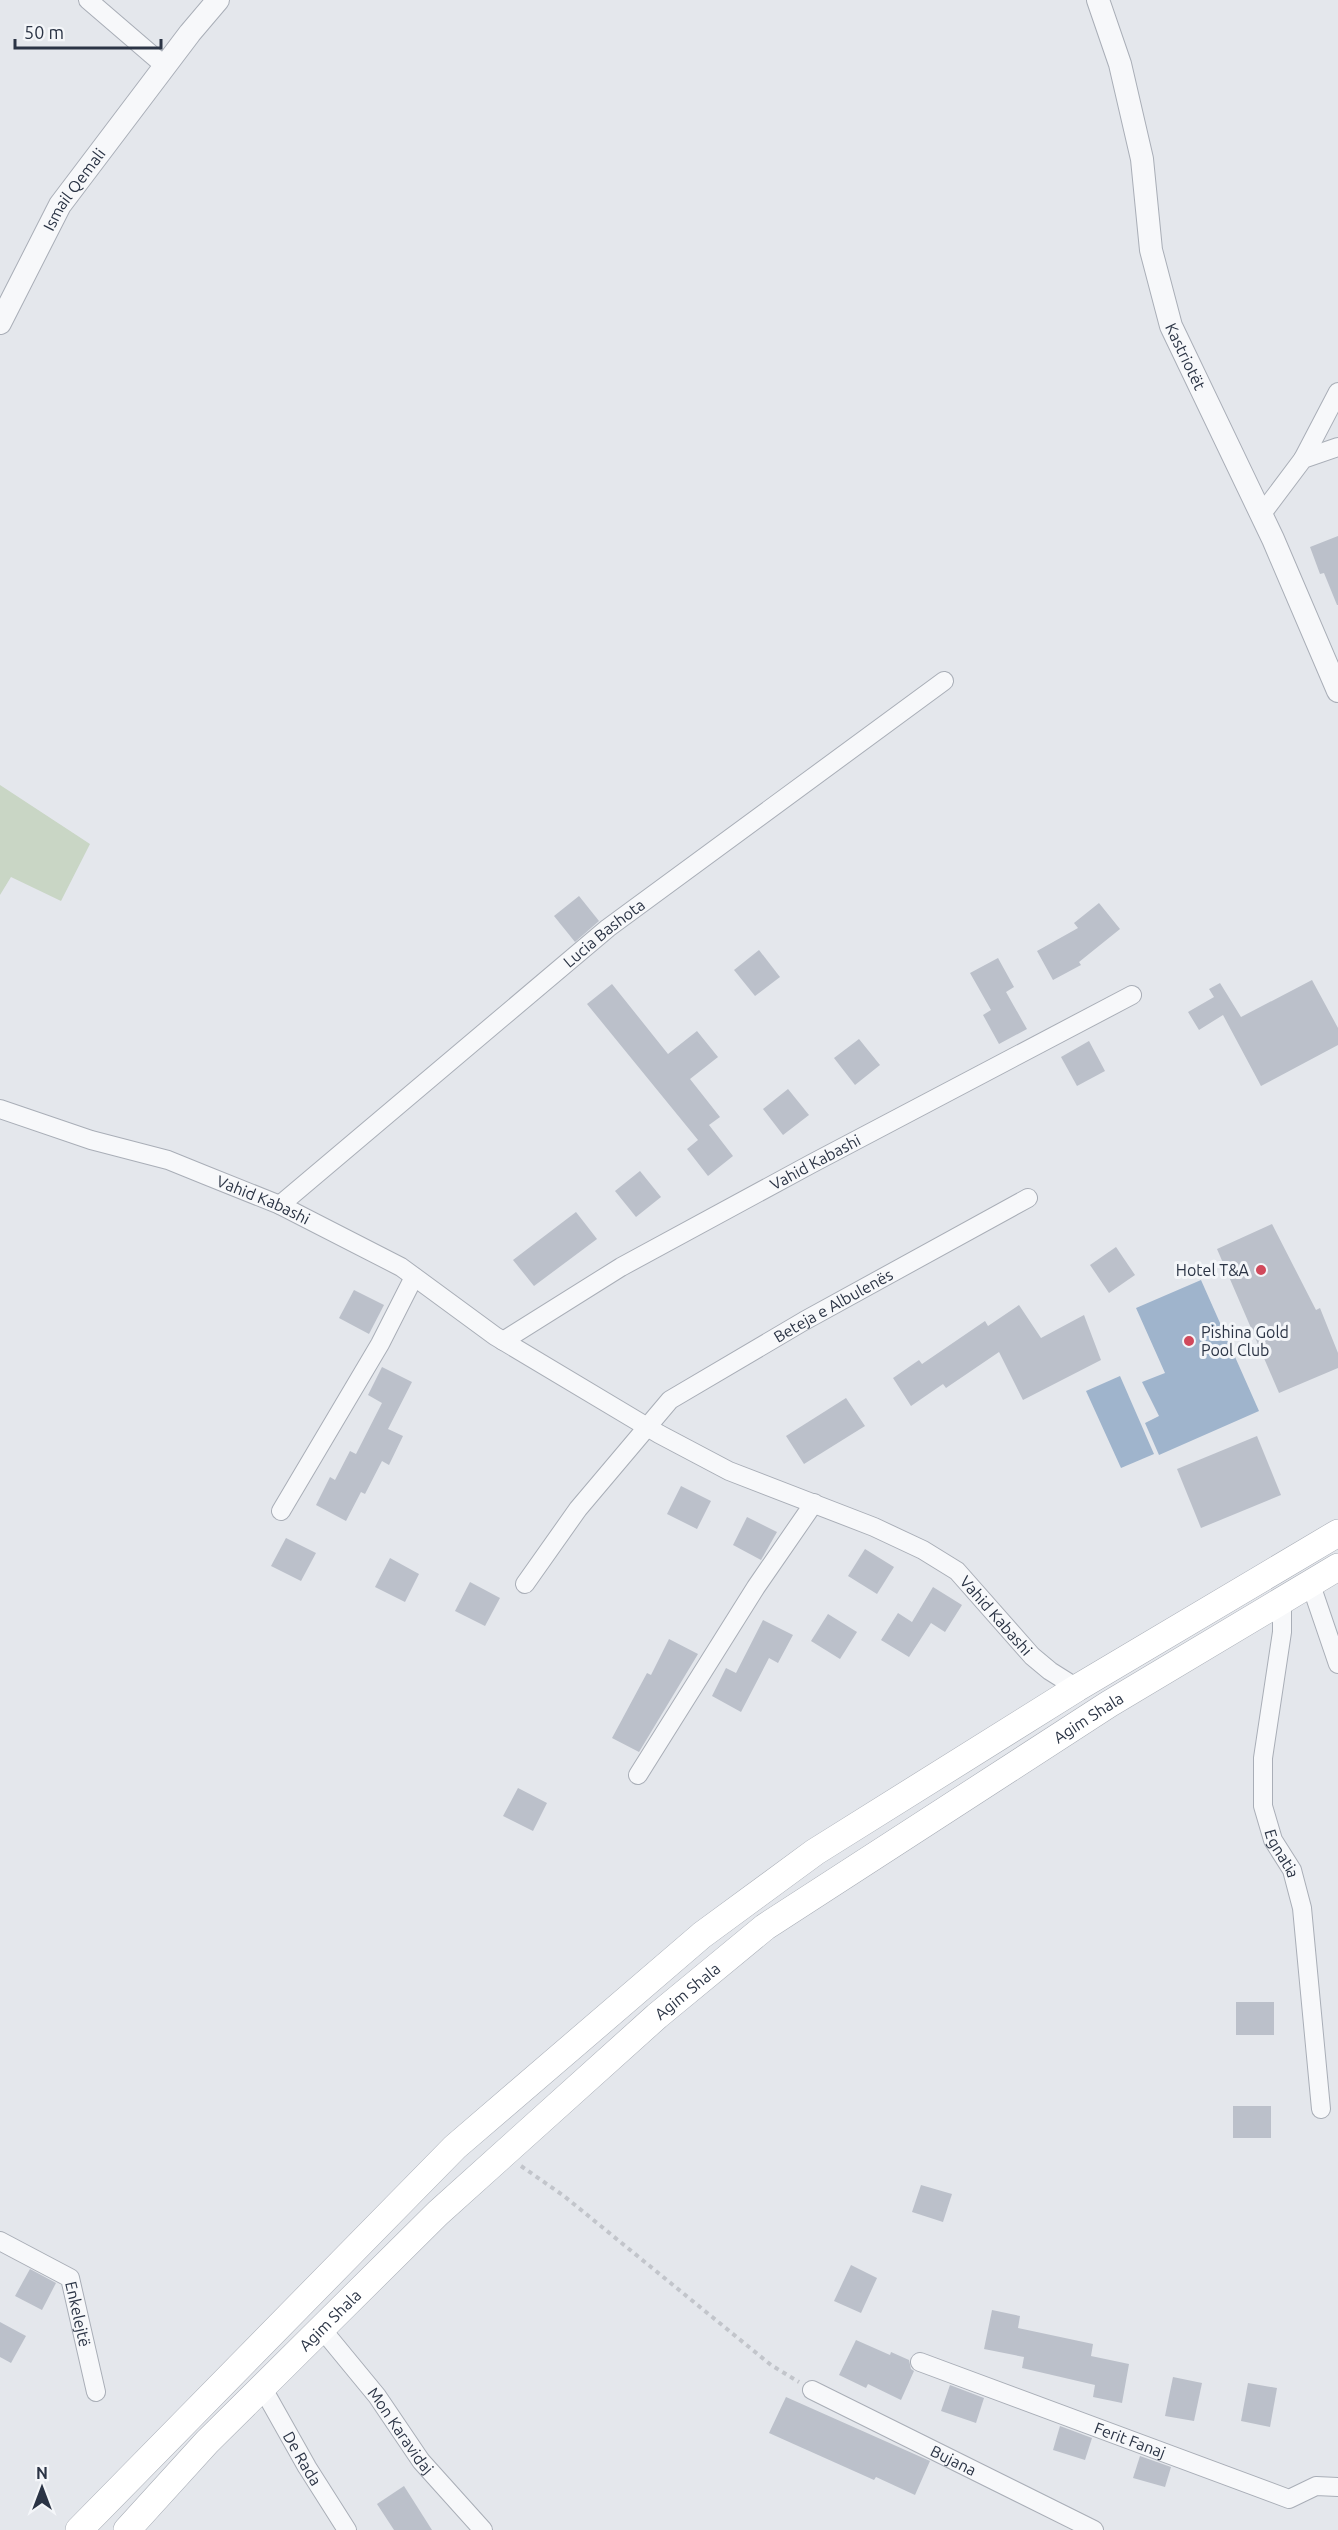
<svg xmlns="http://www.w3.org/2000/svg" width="1338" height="2530" font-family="Ubuntu,sans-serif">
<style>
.green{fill:#c9d6c5}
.water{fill:#9fb4cc}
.building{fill:#bbc0ca}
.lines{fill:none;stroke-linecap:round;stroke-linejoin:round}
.minor-casing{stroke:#a9aeb7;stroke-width:20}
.tertiary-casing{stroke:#a9aeb7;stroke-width:24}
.secondary-casing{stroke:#a9aeb7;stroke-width:28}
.path{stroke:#c2c5cb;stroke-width:4;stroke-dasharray:4.5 4.5;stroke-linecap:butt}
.minor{stroke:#f7f8fa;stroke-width:18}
.tertiary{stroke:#f7f8fa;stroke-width:22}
.secondary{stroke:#fff;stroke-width:27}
.poi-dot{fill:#d1495b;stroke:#f4f6f9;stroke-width:2}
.labels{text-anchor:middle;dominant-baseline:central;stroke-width:6;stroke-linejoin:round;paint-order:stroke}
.street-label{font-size:16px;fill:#2b3445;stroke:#f4f6f9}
.poi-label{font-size:16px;fill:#2b3445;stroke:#f4f6f9;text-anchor:end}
</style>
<rect width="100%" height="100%" fill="#e4e7ec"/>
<path class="green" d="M0,785L90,844L61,901L11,877L0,895Z"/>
<g class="water">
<path d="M1201,1280L1259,1411L1159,1455L1145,1423L1159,1416L1142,1382L1165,1373L1136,1308Z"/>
<path d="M1120,1376L1154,1454L1121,1468L1086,1391Z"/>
</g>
<g class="building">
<path d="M1338,536V605H1337L1324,573L1320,574L1310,547Z"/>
<path d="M579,896L599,921L575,942L554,916Z"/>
<path d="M1099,903L1120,929L1079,962L1081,965L1053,980L1037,951L1078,928L1074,923Z"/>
<path d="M759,950L780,977L755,996L734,970Z"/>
<path d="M998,958L1014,987L1006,992L1027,1029L999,1044L983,1015L991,1010L970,973Z"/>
<path d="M1312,980L1338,1028V1045L1261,1086L1223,1015L1199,1030L1188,1012L1214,997L1209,989L1220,983L1241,1017Z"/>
<path d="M612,984L668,1054L697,1031L718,1057L690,1079L720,1117L709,1125L733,1156L708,1176L687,1149L698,1140L587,1004Z"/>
<path d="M859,1039L880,1065L855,1085L834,1058Z"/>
<path d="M1089,1041L1105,1071L1077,1086L1061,1057Z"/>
<path d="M788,1089L809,1115L783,1135L763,1109Z"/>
<path d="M640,1171L661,1197L636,1217L615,1191Z"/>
<path d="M576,1212L597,1239L534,1286L513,1260Z"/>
<path d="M1272,1224L1316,1310L1320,1308L1338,1353V1368L1279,1393L1217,1249Z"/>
<path d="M1116,1247L1135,1275L1109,1293L1090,1265Z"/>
<path d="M354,1290L384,1305L369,1334L339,1318Z"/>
<path d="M1019,1305L1041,1338L1084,1315L1101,1360L1023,1400L999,1352L946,1388L943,1384L911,1406L893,1378L919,1360L922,1364L985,1321L988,1326Z"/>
<path d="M382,1367L412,1382L388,1429L403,1436L389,1465L382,1461L365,1494L361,1492L346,1521L316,1505L330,1477L335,1480L350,1451L356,1454L382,1403L368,1395Z"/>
<path d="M846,1398L865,1426L804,1464L786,1436Z"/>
<path d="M1257,1436L1281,1495L1201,1528L1177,1469Z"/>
<path d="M681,1486L711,1501L697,1529L667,1514Z"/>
<path d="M747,1517L777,1532L761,1560L733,1545Z"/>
<path d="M286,1538L316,1553L301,1581L271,1566Z"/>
<path d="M865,1549L894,1567L877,1594L848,1576Z"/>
<path d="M390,1558L419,1574L405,1602L375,1587Z"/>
<path d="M470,1582L500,1598L485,1626L455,1611Z"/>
<path d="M933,1587L962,1605L945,1632L931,1623L909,1657L881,1640L898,1613L912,1622Z"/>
<path d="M828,1614L857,1632L840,1659L811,1641Z"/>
<path d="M763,1620L793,1635L778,1663L769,1658L741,1712L712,1696L726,1668L736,1673Z"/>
<path d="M669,1639L698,1654L639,1752L612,1738L647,1673L651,1675Z"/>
<path d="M518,1788L547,1803L533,1831L503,1816Z"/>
<rect x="1236" y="2002" width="38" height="33"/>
<rect x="1233" y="2106" width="38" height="32"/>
<path d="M921,2185L952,2194L943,2222L912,2212Z"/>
<path d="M851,2265L877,2278L861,2313L834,2301Z"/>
<path d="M30,2269L56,2283L42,2310L15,2296Z"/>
<path d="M992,2310L1020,2316L1018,2328L1093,2344L1091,2356L1129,2364L1122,2403L1093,2397L1095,2385L1022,2368L1024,2357L984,2349Z"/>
<path d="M0,2322L26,2336L11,2363L0,2357Z"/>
<path d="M856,2340L890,2355L891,2352L909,2360L911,2369L914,2371L901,2400L868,2384L866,2388L839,2375Z"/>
<path d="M1173,2377L1202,2383L1194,2421L1165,2416Z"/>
<path d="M1248,2383L1277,2388L1270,2427L1241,2421Z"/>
<path d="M950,2385L984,2398L976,2423L941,2411Z"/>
<path d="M786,2397L930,2461L915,2495L876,2477L874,2480L769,2433Z"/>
<path d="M1060,2426L1092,2438L1085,2460L1053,2450Z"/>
<path d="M1140,2456L1171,2467L1165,2487L1133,2478Z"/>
<path d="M404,2486L432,2530H394L377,2504Z"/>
</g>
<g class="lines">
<g class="minor-casing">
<g id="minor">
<path d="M88,0L166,67"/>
<path d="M1303,459L1338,392"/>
<path d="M1261,515L1303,459L1338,447"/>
<path id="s1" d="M0,1109L91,1140L168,1160L205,1175L280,1205L401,1267L495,1336L659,1434L729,1471L874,1527L923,1550L957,1571L1032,1656L1050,1671L1077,1688"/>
<path id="s2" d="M280,1205L608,928L944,681"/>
<path id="s3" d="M503,1341L621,1267L811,1164L1132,995"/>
<path d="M281,1511L380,1344L414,1277"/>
<path d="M1310,1582L1338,1664"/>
<path id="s4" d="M525,1584L578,1509L670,1400L804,1321L1028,1198"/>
<path id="s5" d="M1282,1599V1632L1263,1758V1806L1273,1840L1292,1870L1302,1908L1321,2109"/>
<path d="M638,1775L756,1587L814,1503"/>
<path id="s6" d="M0,2241L70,2278L96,2392"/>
<path id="s7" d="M321,2328L377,2396L421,2461L483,2530"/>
<path id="s8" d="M920,2362L1289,2499L1316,2486L1338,2487"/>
<path id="s9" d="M262,2387L307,2467L347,2530"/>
<path id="s10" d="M812,2390L1094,2530"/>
</g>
</g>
<g class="tertiary-casing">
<g id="tertiary">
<path id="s11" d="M1098,0L1120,64L1142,159L1151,250L1171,326L1273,539L1338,691"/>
<path id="s12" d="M0,323L60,205L190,33L218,0"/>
</g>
</g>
<g class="secondary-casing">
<g id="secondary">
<path d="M79,2530L455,2147L702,1935L815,1852L1077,1688L1338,1533"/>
<path id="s13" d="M127,2530L207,2442L438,2213L657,2016L765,1927L1109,1704L1338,1567"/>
</g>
</g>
<path class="path" d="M521,2166L564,2196L771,2365L799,2382"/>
<use href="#minor" class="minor"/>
<use href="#tertiary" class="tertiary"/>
<use href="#secondary" class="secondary"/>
</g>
<g class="poi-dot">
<circle cx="1261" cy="1270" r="6"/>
<circle cx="1189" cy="1341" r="6"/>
</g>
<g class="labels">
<g class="street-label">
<text stroke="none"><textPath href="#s12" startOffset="153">Ismail Qemali</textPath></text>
<text stroke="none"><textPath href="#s11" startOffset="369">Kastriotët</textPath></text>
<text stroke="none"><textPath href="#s2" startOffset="423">Lucia Bashota</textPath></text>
<text stroke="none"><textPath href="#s3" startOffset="360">Vahid Kabashi</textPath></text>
<text stroke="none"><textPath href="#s1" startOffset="279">Vahid Kabashi</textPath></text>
<text stroke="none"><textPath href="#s4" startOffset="423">Beteja e Albulenës</textPath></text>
<text stroke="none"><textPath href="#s1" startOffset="1128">Vahid Kabashi</textPath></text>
<text stroke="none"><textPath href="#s13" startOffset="1264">Agim Shala</textPath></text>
<text stroke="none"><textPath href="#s5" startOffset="260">Egnatia</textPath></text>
<text stroke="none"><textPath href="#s13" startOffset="778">Agim Shala</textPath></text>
<text stroke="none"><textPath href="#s6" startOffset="116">Enkelejtë</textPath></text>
<text stroke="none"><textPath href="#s13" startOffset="292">Agim Shala</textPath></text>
<text stroke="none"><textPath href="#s7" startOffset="130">Mon Karavidaj</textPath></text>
<text stroke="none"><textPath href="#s8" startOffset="224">Ferit Fanaj</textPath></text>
<text stroke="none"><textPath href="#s9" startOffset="82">De Rada</textPath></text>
<text stroke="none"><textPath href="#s10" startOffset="158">Bujana</textPath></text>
</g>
<g class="poi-label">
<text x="1249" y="1270">Hotel T&amp;A</text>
<text x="1201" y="1332" text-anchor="start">Pishina Gold<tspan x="1201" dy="18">Pool Club</tspan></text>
</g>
</g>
<g transform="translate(42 2488)" stroke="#f4f6f9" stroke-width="4.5" paint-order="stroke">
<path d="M0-4.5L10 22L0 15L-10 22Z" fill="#2b3445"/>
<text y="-9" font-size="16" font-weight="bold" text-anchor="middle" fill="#2b3445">N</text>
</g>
<path d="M15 39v9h146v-9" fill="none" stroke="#2b3445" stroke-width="3"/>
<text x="24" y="39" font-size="18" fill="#2b3445" stroke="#f4f6f9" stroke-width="4.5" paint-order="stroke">50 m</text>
</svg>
